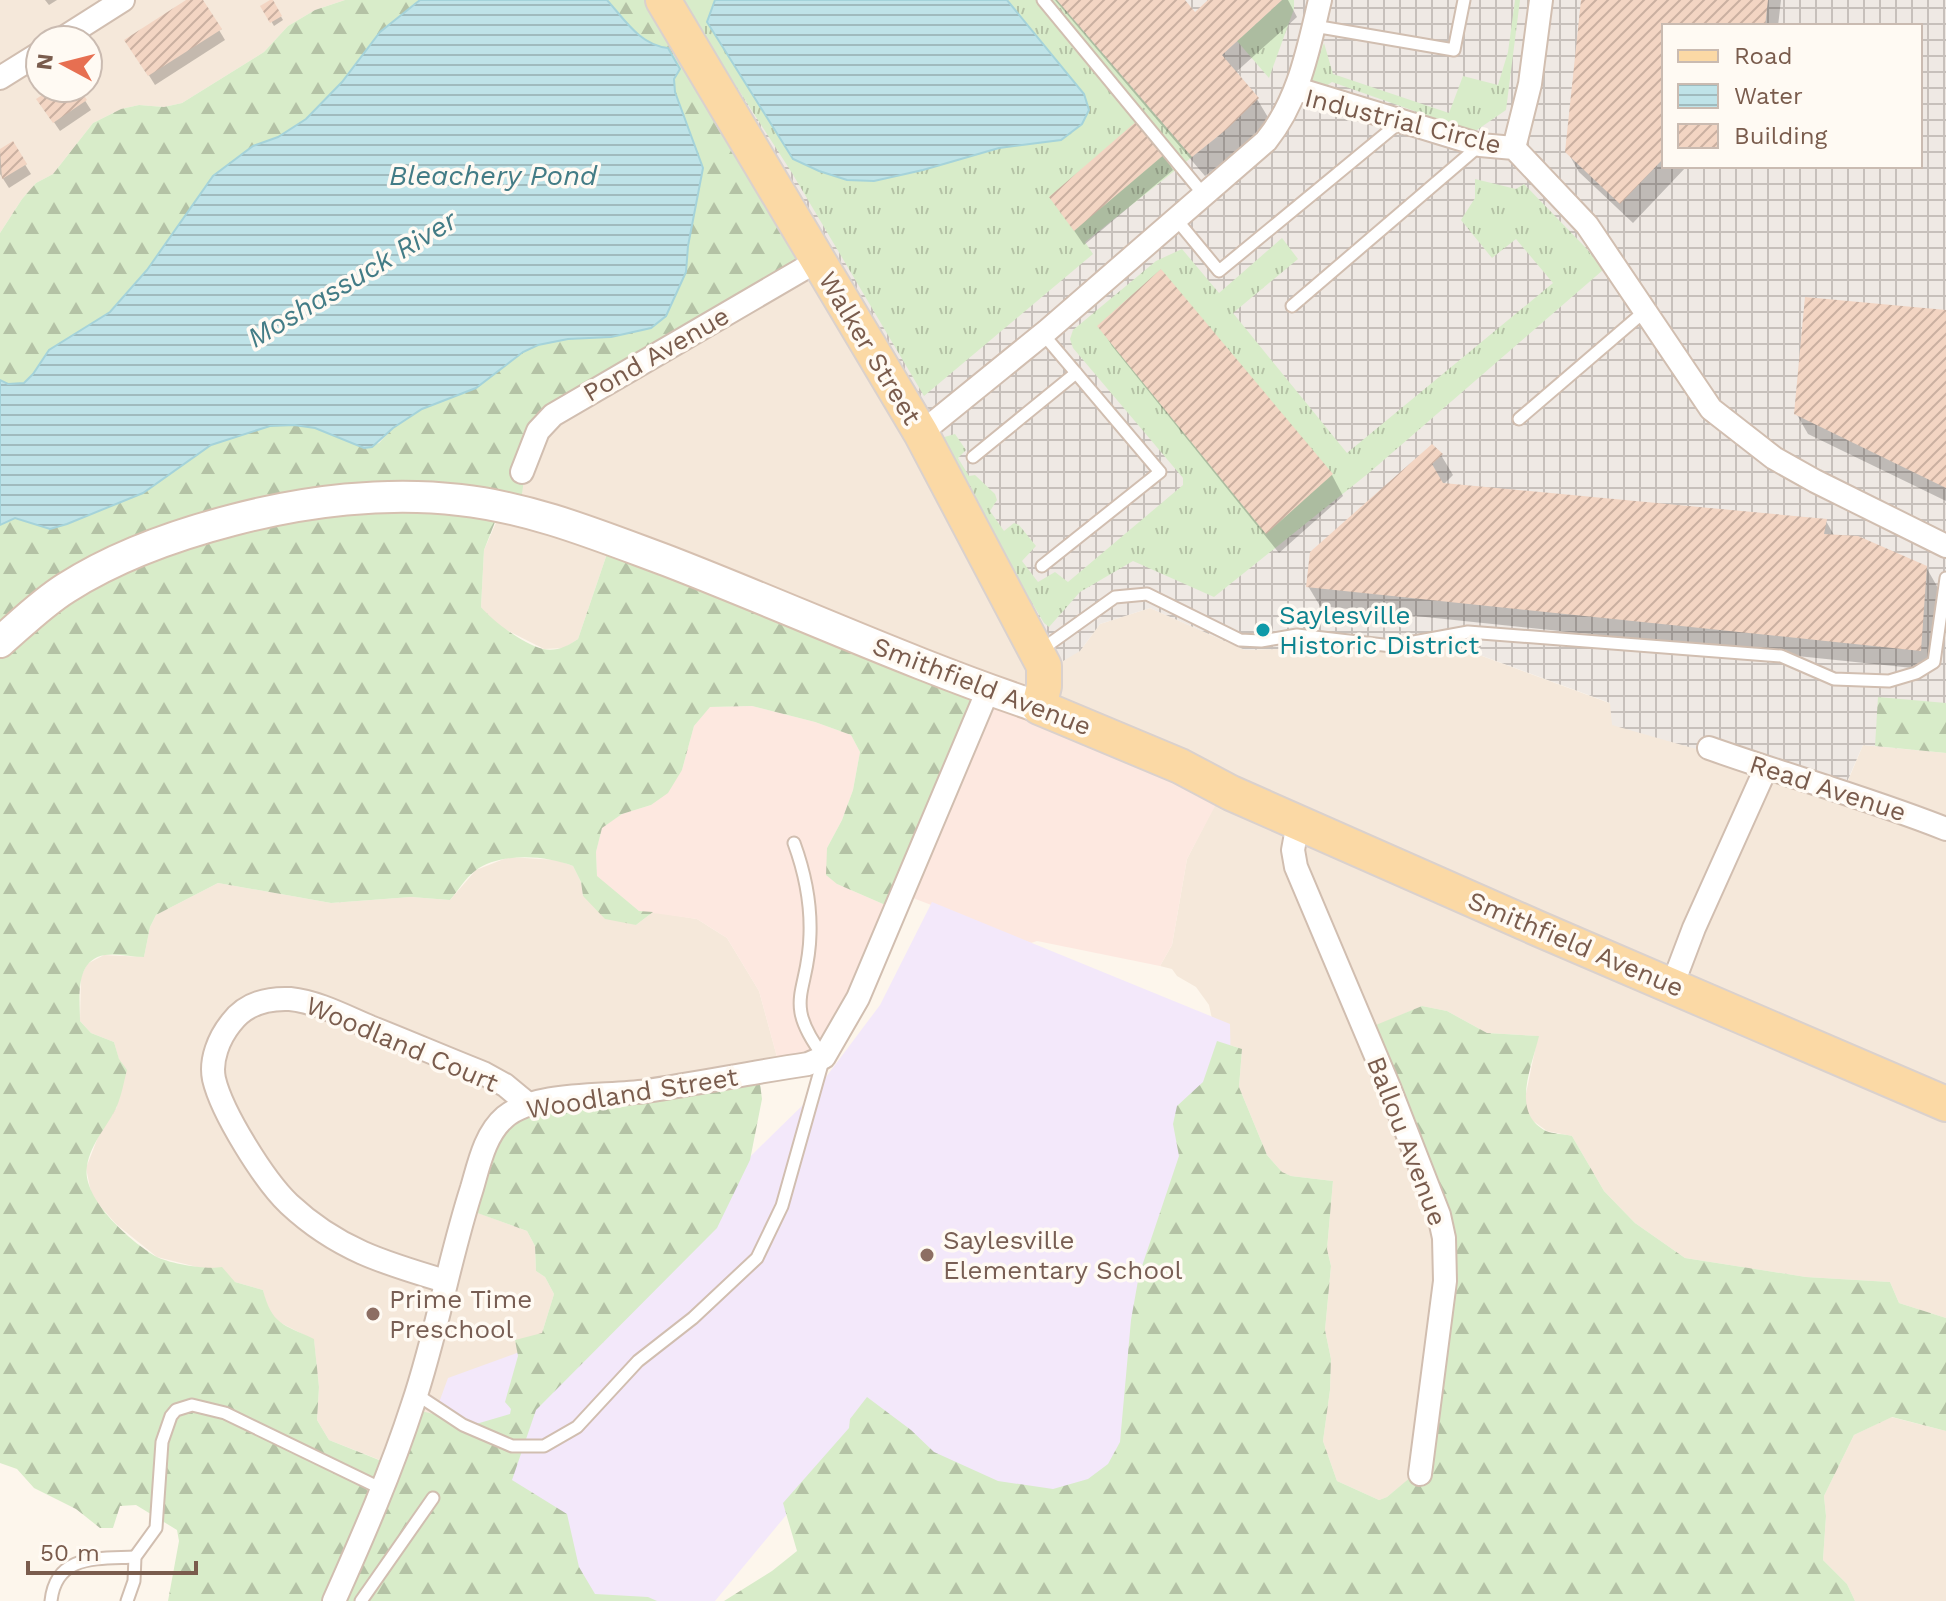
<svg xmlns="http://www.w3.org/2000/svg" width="1946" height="1601" font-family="'Work Sans',sans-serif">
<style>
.residential{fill:#f5e8da;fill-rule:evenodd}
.commercial{fill:#fde8e0}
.industrial{fill:url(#industrial-grid);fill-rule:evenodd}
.education{fill:#f3e8fa}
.grass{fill:url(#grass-tufts)}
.forest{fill:url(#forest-firs)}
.water{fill:url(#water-rules);stroke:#a5d3da;stroke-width:2}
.shadow{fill:#0003}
.building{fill:url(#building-hatch)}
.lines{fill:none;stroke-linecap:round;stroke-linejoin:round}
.service-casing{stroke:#d1beb0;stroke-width:15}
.minor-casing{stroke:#d1beb0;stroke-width:26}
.secondary-casing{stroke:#d6c0b0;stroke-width:34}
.primary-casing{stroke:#dad1cd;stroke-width:38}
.service{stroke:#fff;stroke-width:11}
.minor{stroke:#fff;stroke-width:22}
.secondary{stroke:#fff;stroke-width:30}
.primary{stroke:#fbd9a5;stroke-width:34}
.culture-dot{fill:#0f9aa8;stroke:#fffaf3;stroke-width:3}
.education-dot{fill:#8d6e63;stroke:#fffaf3;stroke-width:3}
.labels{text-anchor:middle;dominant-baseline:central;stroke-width:7;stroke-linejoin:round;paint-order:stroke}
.street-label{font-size:26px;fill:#7a5c4d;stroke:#fffaf3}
.culture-label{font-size:26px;fill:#0d838f;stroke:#fffaf3;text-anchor:start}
.education-label{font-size:26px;fill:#785e54;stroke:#fffaf3;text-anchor:start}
.water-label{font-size:28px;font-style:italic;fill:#437c86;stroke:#fffaf3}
</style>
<defs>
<pattern id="industrial-grid" width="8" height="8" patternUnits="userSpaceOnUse" patternTransform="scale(2)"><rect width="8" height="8" fill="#efe9e4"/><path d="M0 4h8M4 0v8" fill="none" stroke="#c7c0bb"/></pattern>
<pattern id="grass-tufts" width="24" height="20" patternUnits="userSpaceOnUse" patternTransform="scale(2)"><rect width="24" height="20" fill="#d8ecc9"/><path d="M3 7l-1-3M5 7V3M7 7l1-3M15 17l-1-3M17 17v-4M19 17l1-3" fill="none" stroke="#b4c2a5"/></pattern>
<pattern id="forest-firs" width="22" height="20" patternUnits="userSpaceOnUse" patternTransform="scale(2)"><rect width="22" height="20" fill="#d8ecc9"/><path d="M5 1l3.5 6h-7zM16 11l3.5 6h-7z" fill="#b4c2a5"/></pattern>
<pattern id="water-rules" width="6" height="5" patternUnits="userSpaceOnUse" patternTransform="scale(2)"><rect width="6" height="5" fill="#bfe3e8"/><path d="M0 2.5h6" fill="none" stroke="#a0bbbe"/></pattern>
<pattern id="building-hatch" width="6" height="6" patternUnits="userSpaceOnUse" patternTransform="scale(2)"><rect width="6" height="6" fill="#f3d5c3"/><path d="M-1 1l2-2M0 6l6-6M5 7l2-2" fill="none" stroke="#cab0a1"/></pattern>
</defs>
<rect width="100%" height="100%" fill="#fdf6ec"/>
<g class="residential">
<path d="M0,0H345L315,10L288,26L264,52L182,103L164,107L139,105L121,109L93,123L53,174L36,183L22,199L0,233ZM40,40H88V88H40Z"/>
<path d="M820,265L1080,651L1100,624L1150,608L1245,650L1447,643L1844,790L1863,745L1946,753V1318L1899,1303L1890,1282L1806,1277L1685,1258L1635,1223L1604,1191L1572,1136L1547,1131L1529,1118L1524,1103L1538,1036L1487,1033L1447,1011L1422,1006L1371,1028L1440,1203L1424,1467L1387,1497L1379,1500L1337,1481L1323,1441L1330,1390L1331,1359L1325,1330L1331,1266L1327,1249L1333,1181L1291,1176L1282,1172L1267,1155L1239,1087L1242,1049L1217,1041L1209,1005L1196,987L1177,976L1172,969L1160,966L1172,945L1187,859L1222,791L611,542L578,639L564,648L544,649L495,624L481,607L484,550L528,450L548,419Z"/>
<path d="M509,857L557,860L573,866L581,882L583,896L636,925L653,912L697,919L727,938L759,991L780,1068L470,1210L527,1231L535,1246L536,1271L545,1277L554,1294L542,1333L395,1466L329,1440L317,1420L319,1387L314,1340L279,1322L268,1313L263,1290L235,1282L209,1270L157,1257L116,1224L92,1197L86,1168L100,1132L117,1107L119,1060L114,1042L91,1033L80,1021L81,977L87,964L104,955L144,957L150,927L156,915L218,883L331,903L411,897L450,900L476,870Z"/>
<path d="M1891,1417L1946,1431V1601H1855L1847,1584L1823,1560L1826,1516L1824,1496L1854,1435Z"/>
</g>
<g class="commercial">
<path d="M989,690L1223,791L1187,859L1172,945L1160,966L1037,941L1031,943L905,895Z"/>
<path d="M752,706L815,722L851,735L860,752L853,790L842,820L827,848L837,884L890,907L840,1038L780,1068L759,991L727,938L697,919L639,911L597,877L596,852L602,827L622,814L651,805L682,770L694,726L709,707Z"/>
</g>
<path class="industrial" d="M667,0H715L713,10L793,159L819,171L847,180L874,181L1061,140L1089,110L1007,0H1946V703L1876,746L1945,753L1863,745L1843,791L1612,725L1610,703L1447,643L1245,650L1150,608L1100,624L1080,651L1053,667ZM1664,26H1920V166H1664Z"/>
<path class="education" d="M932,902L1230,1024L1233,1175L1103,1533L865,1420L715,1601H436L416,1465L448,1378L569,1334L811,1097L880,1005Z"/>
<g class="grass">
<path d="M684,0H715L707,21L793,159L819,171L847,180L874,181L923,170L999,148L1061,140L1084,94L1007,0H1057L1192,157L1085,242L1093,254L924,396L792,173L693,19Z"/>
<path d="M1282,0H1294V9L1269,78L1237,41Z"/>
<path d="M1515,0H1520L1506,110L1474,132L1332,82L1302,103L1324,43L1333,74L1449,113L1463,76L1498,85L1508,52Z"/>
<path d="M1475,179L1516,189L1524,184L1586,248L1603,270L1370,472L1214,597L1133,561L1080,592L1049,627L1044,623L957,477L941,438L955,434L966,450L958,458L969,476L975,475L995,494L997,500L990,511L1004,531L1014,523L1019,525L1036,546L1022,561L1038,582L1055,572L1068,582L1183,485V478L1073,348L1070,339L1073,330L1156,261L1182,249L1219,293L1282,238L1298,259L1233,313L1347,453L1553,283L1516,239L1492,258L1461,220L1475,198Z"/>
</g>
<g class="forest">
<path d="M345,0H420L370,44L342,82L306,119L278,137L253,146L213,176L147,270L110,312L49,350L33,374L23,383L7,384L0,380V233L22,199L36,183L53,174L93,123L121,109L139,105L164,107L182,103L264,52L288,26L315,10Z"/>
<path d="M607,0H667L817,255L548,419L528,450L521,501L499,512L484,550L481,607C494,622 523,644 543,649C556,652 568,646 578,639L611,542L989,690L890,907L837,884L826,875L827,848L842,820L853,790L860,752L851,735L815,722L752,706L710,707L694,726L682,770L668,793L651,805L622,814L602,828L596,852L597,876L639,911L653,912L636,925L605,919L583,896L581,882L573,866C545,855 500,852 475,871C465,878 458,891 450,900L411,897L331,903L218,883L156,915L150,927L144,957C132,957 117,953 105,955C74,960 80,998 80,1021L91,1033L114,1042L119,1059L127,1070C124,1081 122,1094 117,1106C108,1126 91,1142 87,1166C81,1198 130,1241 155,1256C170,1264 206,1270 222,1267L235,1282L263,1290C272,1325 283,1324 314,1339L319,1387L317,1420L329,1440L394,1466L421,1411L476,1424L510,1414L511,1409L505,1402L518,1356L515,1340L542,1333L554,1294L545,1277L536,1271L535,1246L527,1231L469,1210L496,1139L519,1110L759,1076L762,1099L750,1160L717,1228L536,1410L512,1480L567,1514L579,1567L595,1594L648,1597L657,1601H168L179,1541L177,1530L136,1505L120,1506L113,1528H100L76,1509L34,1488L17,1469L0,1463V525L15,518L50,529L67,524L143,493L211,445L270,426L294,425L315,428L364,448L379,443L393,428L422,409L476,388L523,352L538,345L568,339L611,337L651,328L666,316L686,272L688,246L703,168L675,92L674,79L680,69L669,48C640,45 625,20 607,0Z"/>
<path d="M1878,697L1946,703V753L1875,746Z"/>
<path d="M1422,1006L1447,1011L1487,1033L1539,1036C1532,1066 1510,1113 1546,1131C1553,1134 1564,1134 1572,1136L1604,1191L1635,1223L1685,1258L1806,1277L1890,1282L1899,1303L1946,1318V1431L1892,1417L1854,1435L1824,1496L1826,1516L1823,1560L1847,1584L1855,1601H724L772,1571L797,1551L783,1503L849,1428L850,1419L867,1397L911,1430L934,1452L998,1481L1053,1489L1088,1479L1108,1464L1120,1442L1131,1320L1139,1275L1179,1156L1173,1124L1177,1106L1203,1082L1217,1041L1242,1049L1239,1087L1267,1155L1282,1172L1291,1176L1333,1181L1327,1249L1331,1266L1325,1330L1331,1359L1330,1390L1323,1441L1337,1481L1379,1500L1387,1497L1424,1466L1447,1224L1371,1027Z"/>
</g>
<g class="water">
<path d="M420,0H607C625,20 640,45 668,48L680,69L674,79L675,92L703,168L688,246L686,272L666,316L651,328L611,337L568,339L538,345L523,352L476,388L422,409L393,428L372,447L364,448L315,428L294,425L270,426L211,445L143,493L67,524L50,529L15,518L0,525V380L8,384L24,383L33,374L49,350L110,312L147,270L213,176L253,146L278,137L306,119L342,82L380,32Z"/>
<path d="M715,0H1007L1084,94L1089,110L1082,124L1061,140L999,148L923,170L874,181L847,180L819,171L793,159L707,22Z"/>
</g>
<g class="shadow">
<path d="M45,0H57L49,5Z"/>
<path d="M190,0H201L225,40L155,85L127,40Z"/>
<path d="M1055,0H1183L1194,15L1211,0H1288L1297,17L1235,73L1257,99L1269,119L1239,150L1205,176Z"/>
<path d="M1583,0H1781L1778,26H1664V166H1687L1633,223L1579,172L1567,151Z"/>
<path d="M272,1L283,20L274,26L263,7Z"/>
<path d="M56,88H77L91,110L60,131L45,109Z"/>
<path d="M12,144L31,174L9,188L0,174V151Z"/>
<path d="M1164,155L1173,170L1084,245L1051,197Z"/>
<path d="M1160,271L1332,475L1343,496L1279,553L1112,346L1100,326Z"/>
<path d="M1946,312V501L1808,434L1796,413Z"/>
<path d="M1441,455L1453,475L1443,485L1826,521L1835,537L1926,567L1938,588L1932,670L1320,606L1308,586Z"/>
</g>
<g class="building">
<path d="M186,0H203L222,29L148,76L124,40Z"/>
<path d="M270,0H273L282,16L270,23L260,6Z"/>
<path d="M1057,0H1185L1195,12L1208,0H1282L1222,55L1259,98L1227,129L1192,157Z"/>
<path d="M1581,0H1768L1765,26H1664V158L1620,204L1565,152Z"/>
<path d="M53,88H79L87,100L53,123L36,99Z"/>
<path d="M1138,120L1166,153L1074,231L1049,197Z"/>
<path d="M13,141L27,164L2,179L0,149Z"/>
<path d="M1161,269L1333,474L1266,534L1097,326Z"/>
<path d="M1805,297L1946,310V488L1794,414Z"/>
<path d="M1432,444L1443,454L1432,464L1443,483L1827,519L1824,534L1858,536L1927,566L1921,651L1306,587L1310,552Z"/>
</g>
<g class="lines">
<g class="service-casing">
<g id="service">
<path d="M1043,0L1204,195"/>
<path d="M1314,26L1454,50L1464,0"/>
<path d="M1176,219L1219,271L1400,122"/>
<path d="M1292,306L1479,146"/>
<path d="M1519,419L1645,311"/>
<path d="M973,457L1076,373"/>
<path d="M1042,566L1160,472L1043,334"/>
<path d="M1041,650L1115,597L1147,594L1240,640L1261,641L1297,635L1392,646L1468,632L1781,656L1834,679L1889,681L1916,673L1934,662L1946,578"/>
<path d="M416,1394L463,1425L512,1446H544L577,1427L638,1361L693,1318L757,1258L782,1206L824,1057C781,1000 809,994 810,934C811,902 805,873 794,843"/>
<path d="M51,1601C56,1554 97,1559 135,1557"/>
<path d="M127,1601L134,1581L135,1557L156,1528L162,1442L171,1416L176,1410L192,1405L225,1413L382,1489"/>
<path d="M361,1601L433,1498"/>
</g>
</g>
<g class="minor-casing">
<g id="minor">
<path d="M60,40L123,0"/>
<path d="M0,78L40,53"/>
<path d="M1297,89L1480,145L1514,148L1587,225L1711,409L1774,458L1815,481L1946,546"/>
<path d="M1514,148L1530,84L1541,0"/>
<path d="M921,433L1048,330L1266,141C1299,100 1308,50 1320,0"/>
<path d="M522,472L538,431L553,415L817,261"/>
<path d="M1709,748C1788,776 1868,798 1946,829"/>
<path d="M1298,823L1293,850L1296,867L1389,1087L1439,1215L1444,1238L1445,1281L1420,1474"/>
<path d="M1672,986L1694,928L1766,768"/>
<path d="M445,1281C384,1263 337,1249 289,1204C264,1180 222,1113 214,1079C210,1060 219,1038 231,1023C245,1004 267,998 290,999C318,1002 344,1016 370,1027C408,1042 445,1058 483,1073L505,1085L528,1104"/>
<path d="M334,1601C363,1536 391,1472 413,1404C437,1333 449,1259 472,1188C479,1164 485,1134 505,1117C535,1091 607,1097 646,1091C700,1083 754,1072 808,1064L824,1057L858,998L988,690"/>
</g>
</g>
<g class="secondary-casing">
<path id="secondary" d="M0,642C21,624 42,603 66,588C116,556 175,535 233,520C305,501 386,491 460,500C533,508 600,536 668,561C792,609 913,665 1039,707"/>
</g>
<g class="primary-casing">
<path id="primary" d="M663,0L921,433L1044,666V686L1039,707L1180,766L1231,793L1539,929L1946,1104"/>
</g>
<use href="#service" class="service"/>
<use href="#minor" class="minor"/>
<use href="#secondary" class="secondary"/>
<use href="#primary" class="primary"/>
</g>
<circle class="culture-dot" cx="1263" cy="630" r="8"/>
<g class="education-dot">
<circle cx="927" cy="1255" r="8"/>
<circle cx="373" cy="1314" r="8"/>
</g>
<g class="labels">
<g class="street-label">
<text transform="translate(1403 121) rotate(14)">Industrial Circle</text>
<text transform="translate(870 348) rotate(59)">Walker Street</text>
<text transform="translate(656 354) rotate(-30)">Pond Avenue</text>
<text transform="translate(982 686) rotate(21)">Smithfield Avenue</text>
<text transform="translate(1828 788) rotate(18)">Read Avenue</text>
<text transform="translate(1576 944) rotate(23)">Smithfield Avenue</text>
<text transform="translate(402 1044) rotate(23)">Woodland Court</text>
<text transform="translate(632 1093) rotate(-9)">Woodland Street</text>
<text transform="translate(1407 1141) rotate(69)">Ballou Avenue</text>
</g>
<g class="culture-label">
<text x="1279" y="615">Saylesville<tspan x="1279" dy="30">Historic District</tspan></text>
</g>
<g class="education-label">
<text x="943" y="1240">Saylesville<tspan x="943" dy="30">Elementary School</tspan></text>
<text x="389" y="1299">Prime Time<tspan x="389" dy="30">Preschool</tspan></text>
</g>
<g class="water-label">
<text x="493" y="175">Bleachery Pond</text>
<text transform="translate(352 279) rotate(-31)">Moshassuck River</text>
</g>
</g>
<rect x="1662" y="24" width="260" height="144" fill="#fffaf3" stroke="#cabbb1" stroke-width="2"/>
<rect x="1678" y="50" width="40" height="12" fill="#fbd9a5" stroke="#cabbb1" stroke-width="2"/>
<text x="1734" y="64" font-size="24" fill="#7a5c4d">Road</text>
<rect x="1678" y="84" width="40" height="24" fill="url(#water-rules)" stroke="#cabbb1" stroke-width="2"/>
<text x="1734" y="104" font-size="24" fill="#7a5c4d">Water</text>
<rect x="1678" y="124" width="40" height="24" fill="url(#building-hatch)" stroke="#cabbb1" stroke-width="2"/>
<text x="1734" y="144" font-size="24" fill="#7a5c4d">Building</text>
<g transform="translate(64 64) rotate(277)"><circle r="38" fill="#fffaf3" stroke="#cabbb1" stroke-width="2"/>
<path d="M0-6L14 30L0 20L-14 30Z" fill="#e76f51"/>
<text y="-12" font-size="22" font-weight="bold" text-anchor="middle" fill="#7a5c4d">N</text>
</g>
<path d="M28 1561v12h168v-12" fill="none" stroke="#7a5c4d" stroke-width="4"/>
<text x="40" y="1561" font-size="24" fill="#7a5c4d" stroke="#fffaf3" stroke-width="6" paint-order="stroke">50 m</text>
</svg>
